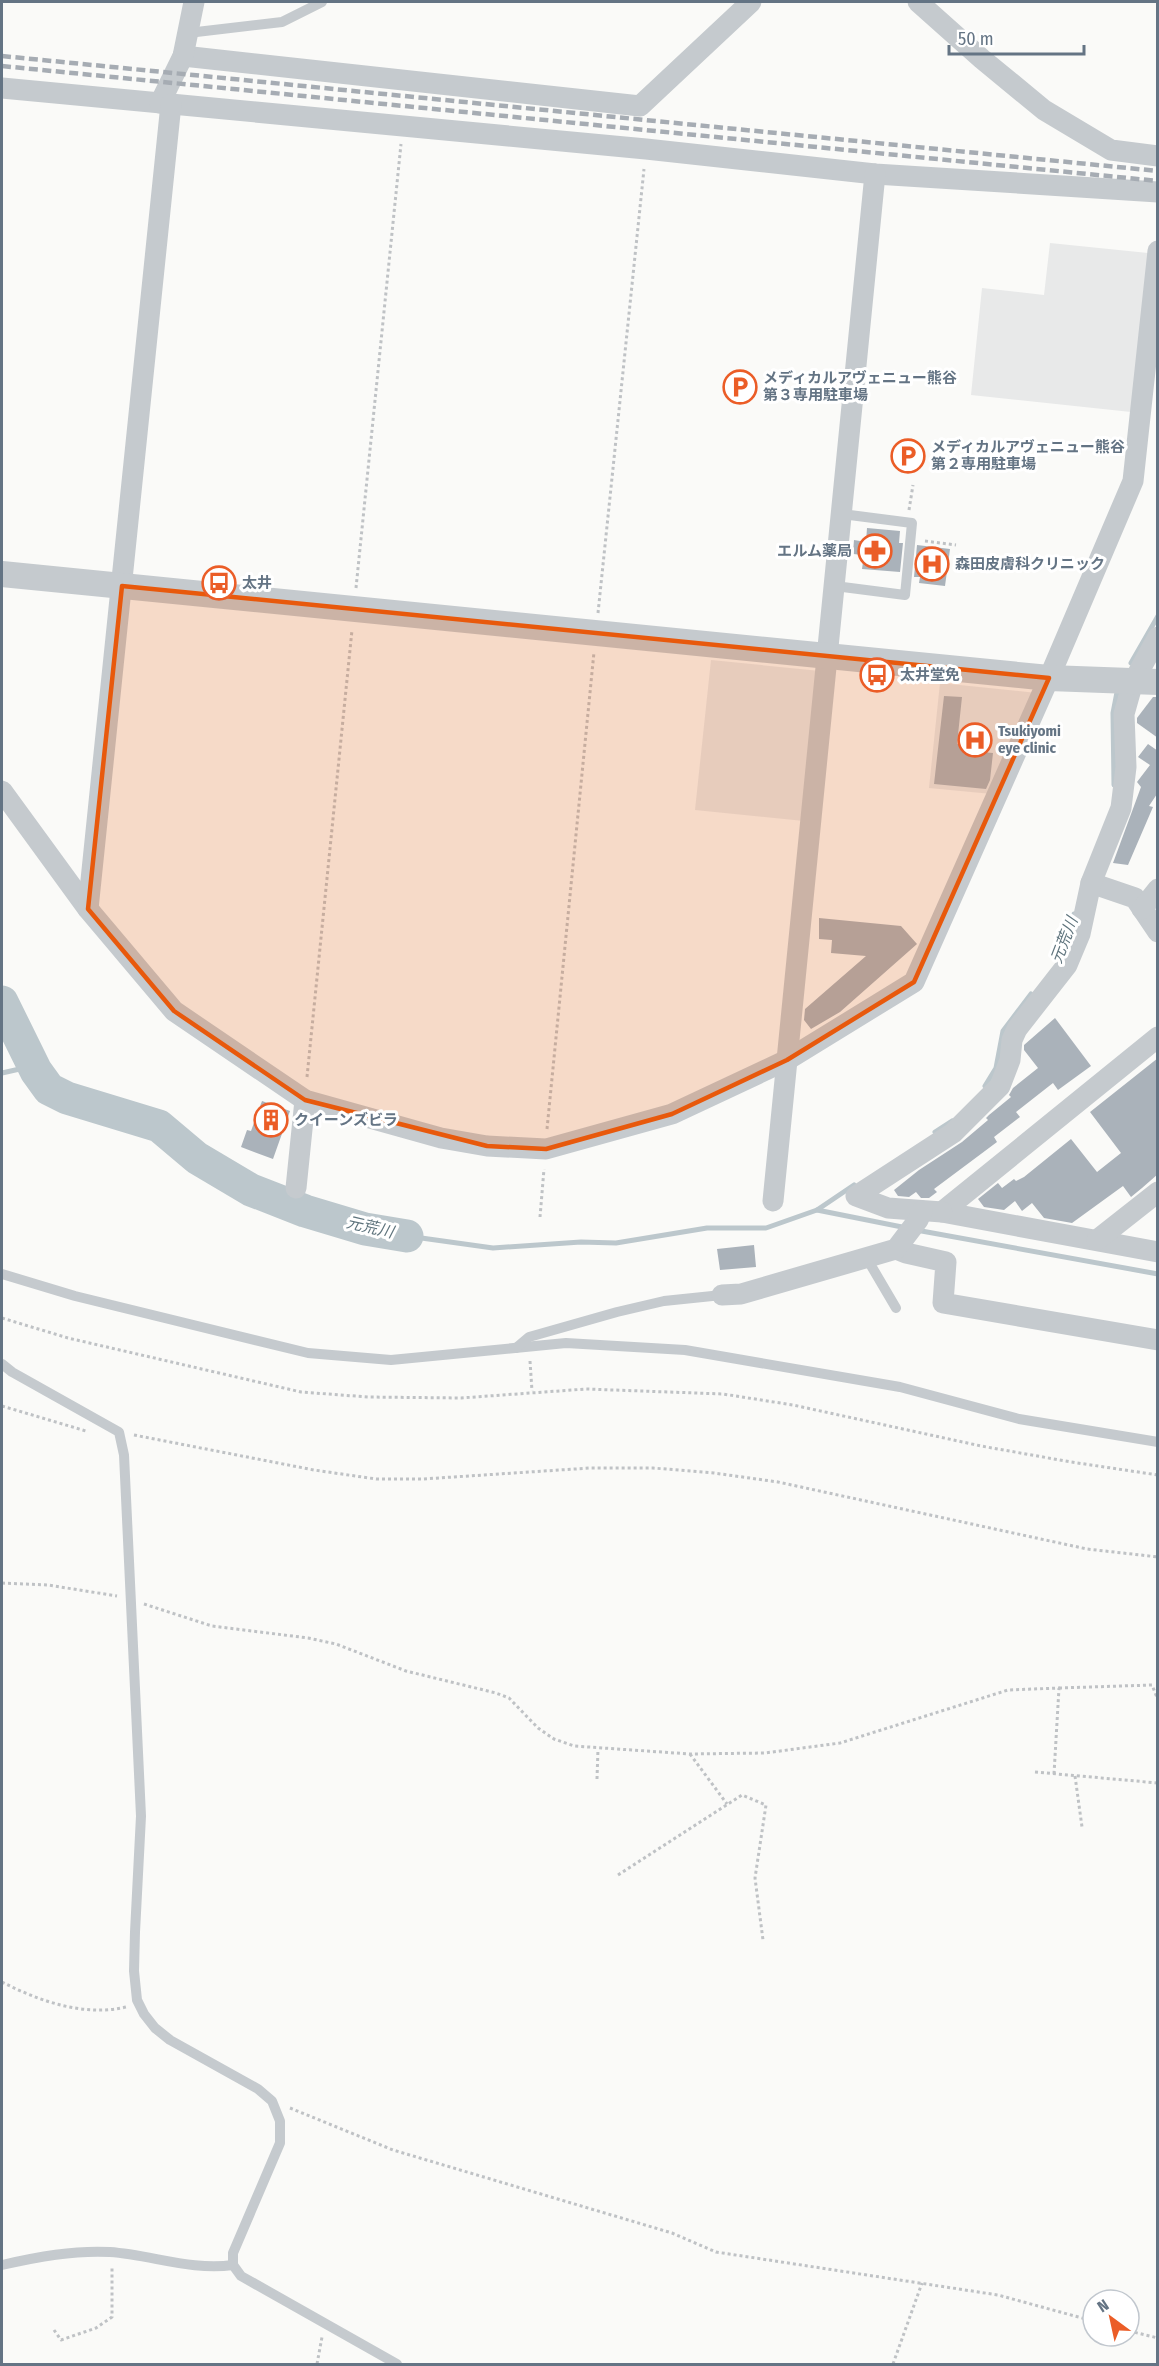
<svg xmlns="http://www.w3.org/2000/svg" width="1159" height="2366" font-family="'Fira Sans Condensed','Noto Sans JP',sans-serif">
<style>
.built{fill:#e8e9e9}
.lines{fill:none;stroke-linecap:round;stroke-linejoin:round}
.stream{stroke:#bcc7cc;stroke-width:5}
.river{stroke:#bcc7cc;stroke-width:33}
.building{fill:#aab2ba}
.path{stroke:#bfc2c5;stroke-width:3;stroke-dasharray:3 3;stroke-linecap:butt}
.service{stroke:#c5cace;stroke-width:10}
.minor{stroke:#c5cace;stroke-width:21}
.tertiary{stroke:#c5cace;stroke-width:26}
.rail{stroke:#a6acb3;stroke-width:4.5;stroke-dasharray:9 4.5;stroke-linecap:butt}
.marked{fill:#e8590c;fill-opacity:0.2;stroke:#e8590c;stroke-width:4.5;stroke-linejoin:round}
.labels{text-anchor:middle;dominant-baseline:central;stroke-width:6;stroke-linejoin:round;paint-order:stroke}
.poi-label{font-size:15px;font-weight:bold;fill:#647484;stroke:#fff;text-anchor:start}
.water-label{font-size:16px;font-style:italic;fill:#5f747d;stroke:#fff}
</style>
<rect width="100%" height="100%" fill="#fafaf8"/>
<g class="built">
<path d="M1050,243L1148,253L1131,412L971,395L982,288L1044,295Z"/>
<path d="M711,660L820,671L804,821L695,810Z"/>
<path d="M940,683L1037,693L992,794L929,788Z"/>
</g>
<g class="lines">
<g class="stream">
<path d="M1131,663L1158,616"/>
<path d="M1114,785L1113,713L1118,687"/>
<path d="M1067,940L1074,914"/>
<path d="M2,1073L33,1066"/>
<path d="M985,1086L996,1068L1003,1031L1031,994"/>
<path d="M935,1132L952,1121"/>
<path d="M817,1210L907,1228"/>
<path d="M916,1230L1158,1274"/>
<path d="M407,1236L493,1248L581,1242L616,1243L707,1228H766L817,1210L854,1185"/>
</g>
<path class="river" d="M2,1002L36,1071L49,1089L67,1098L159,1126L197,1158L251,1190L305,1211L365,1229L407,1236"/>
</g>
<g class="building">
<path d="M867,528L900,531L899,543H903L900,572L862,569L864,555L853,554L854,540L866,542Z"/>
<path d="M917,545L950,549L945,586L919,583L920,577H914Z"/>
<path d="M944,696L962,697L957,744L970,746V751L993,753L990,780L986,789L934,784Z"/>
<path d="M1153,697H1158V738L1137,723V718Z"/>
<path d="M1148,744L1158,751L1157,794L1149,806L1153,807L1128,865L1113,863L1141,787L1137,782L1150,765L1138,757Z"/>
<path d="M819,918L901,926L917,944L840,1012L811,1029L804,1020L805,1009L866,956L831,953L832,940L819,939Z"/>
<path d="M1055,1018L1091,1066L1058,1090L1053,1083L1016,1112L1020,1117L994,1137L997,1142L934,1189L937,1192L929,1198H921L916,1192L909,1197L898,1196L894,1190L919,1170L962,1142L988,1120L986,1118L989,1115L1011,1097L1009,1095L1013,1088L1038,1068L1024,1050V1045Z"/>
<path d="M1158,1058V1174L1142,1188L1131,1197L1123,1186L1072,1223L1044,1218L1032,1203L1022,1211L1015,1201L1004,1210L984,1207L978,1199L998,1183L1002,1188L1014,1179L1016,1181L1024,1177L1071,1139L1097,1172L1121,1153L1090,1112Z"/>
<path d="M262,1101L290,1111L273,1159L241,1147L247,1130L251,1131Z"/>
<path d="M754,1245L756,1267L720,1270L717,1249Z"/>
</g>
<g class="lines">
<g class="path">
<path d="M909,510L913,485"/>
<path d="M925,541L956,545"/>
<path d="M356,588L401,144"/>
<path d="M598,613L644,169"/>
<path d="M307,1077L352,630"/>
<path d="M547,1129L594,652"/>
<path d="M540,1217L544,1169"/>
<path d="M2,1318L68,1338L301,1392L368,1397L461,1398L586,1389L723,1394L793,1405L981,1446L1071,1462L1158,1475"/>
<path d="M530,1361L532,1391"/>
<path d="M2,1406L86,1431"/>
<path d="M134,1435L314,1470L376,1479H423L590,1468H653L714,1473L778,1482L1087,1549L1158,1557"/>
<path d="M2,1583L48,1585L117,1596"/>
<path d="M144,1604L212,1626L308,1638L336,1644L406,1671L496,1693L509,1698L538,1728L554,1739L574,1746L690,1754L765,1753L840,1743L1008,1690L1059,1688L1054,1774"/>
<path d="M1059,1688L1152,1685L1158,1700"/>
<path d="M690,1754L727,1804"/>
<path d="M1035,1772L1158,1783"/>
<path d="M1075,1776L1082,1827"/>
<path d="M597,1779L598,1749"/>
<path d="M618,1875L742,1795L766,1805L755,1878L763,1940"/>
<path d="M2,1982C39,2001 84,2017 126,2007"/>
<path d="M290,2108L393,2150L672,2233L716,2252L998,2295L1093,2321"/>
<path d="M54,2330L61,2340L96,2328L112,2317V2266"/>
<path d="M1129,2331L1158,2338"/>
<path d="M317,2364L322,2337"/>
<path d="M893,2364L922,2283"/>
</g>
<g class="service">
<path d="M188,33L282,22L322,2"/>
<path d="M835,586L905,595L912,523L842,514"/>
<path d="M866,1257L896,1308"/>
<path d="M2,1274L75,1296L308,1353L391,1360L566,1343L685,1350L900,1387L1019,1419L1158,1442"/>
<path d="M516,1348L529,1337L617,1312L664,1301L722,1295"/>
<path d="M2,1364L12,1372L119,1432L124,1455L141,1816L135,1932L134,1971L137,2000L144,2014L155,2028L170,2040L258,2089L272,2101L280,2121V2143L233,2253V2265L241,2276L397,2364"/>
<path d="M2,2265C37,2257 74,2250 110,2252C152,2255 192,2271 233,2265"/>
</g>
<g class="minor">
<path d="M918,2L982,59L1044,110L1111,150L1158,156"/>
<path d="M183,56L640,106L751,2"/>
<path d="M2,88L646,149L875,174L1158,192"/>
<path d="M160,103L183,56L194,2"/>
<path d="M2,791L88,909L174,1011L305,1100L441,1138L487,1146L546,1149L672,1114L787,1060L914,982L1049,678L1133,481L1158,251"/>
<path d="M1091,883L1135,898L1158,932"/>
<path d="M88,909L171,104"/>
<path d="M1142,909L1158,889"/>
<path d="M1158,1037L942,1212L1158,1252"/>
<path d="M296,1188L305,1100"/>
<path d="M773,1201L875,174"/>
<path d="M942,1212L888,1208L856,1196L953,1133L1000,1086L1010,1060L1012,1040L1017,1029L1067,965L1080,934L1091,883L1121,808L1126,767L1124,714L1133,682L1158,637"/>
<path d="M1097,1240L1158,1192"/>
<path d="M896,1249L906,1253L946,1262L943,1303L1158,1340"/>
<path d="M722,1295L741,1294L896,1249L918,1220L922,1211"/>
</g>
<path class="tertiary" d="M2,574L1049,678L1158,682"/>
<g class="rail">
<path d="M2,56L1158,171"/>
<path d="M2,66L1158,181"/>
</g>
</g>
<path class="marked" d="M122,586L1049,678L914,982L787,1060L672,1114L546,1149L487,1146L305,1100L174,1011L88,909Z"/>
<defs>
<g id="parking-ring" transform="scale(1.725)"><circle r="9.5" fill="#fff" stroke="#eb5d27" stroke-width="1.5"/><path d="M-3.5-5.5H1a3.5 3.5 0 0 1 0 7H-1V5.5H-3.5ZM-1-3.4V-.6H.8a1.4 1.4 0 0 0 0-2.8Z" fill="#eb5d27"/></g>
<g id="pharmacy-ring" transform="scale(1.725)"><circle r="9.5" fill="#fff" stroke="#eb5d27" stroke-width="1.5"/><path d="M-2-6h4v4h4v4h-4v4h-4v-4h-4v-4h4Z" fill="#eb5d27"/></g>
<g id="hospital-ring" transform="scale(1.725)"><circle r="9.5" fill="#fff" stroke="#eb5d27" stroke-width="1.5"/><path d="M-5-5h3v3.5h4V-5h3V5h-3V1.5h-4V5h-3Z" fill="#eb5d27"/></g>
<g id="bus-ring" transform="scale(1.725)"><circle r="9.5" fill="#fff" stroke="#eb5d27" stroke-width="1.5"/><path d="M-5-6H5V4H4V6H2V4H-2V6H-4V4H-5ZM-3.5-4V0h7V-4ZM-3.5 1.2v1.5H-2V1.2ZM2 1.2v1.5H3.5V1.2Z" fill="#eb5d27"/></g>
<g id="building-ring" transform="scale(1.725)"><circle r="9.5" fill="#fff" stroke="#eb5d27" stroke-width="1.5"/><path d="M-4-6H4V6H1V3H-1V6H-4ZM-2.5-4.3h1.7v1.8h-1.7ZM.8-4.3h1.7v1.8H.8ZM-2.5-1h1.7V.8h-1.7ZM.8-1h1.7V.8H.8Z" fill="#eb5d27"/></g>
</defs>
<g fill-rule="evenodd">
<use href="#parking-ring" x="740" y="387"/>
<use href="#parking-ring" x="908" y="456"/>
<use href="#pharmacy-ring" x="875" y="551"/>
<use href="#hospital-ring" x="932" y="564"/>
<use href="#bus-ring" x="219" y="583"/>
<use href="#bus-ring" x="877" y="675"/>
<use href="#hospital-ring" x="975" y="740"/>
<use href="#building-ring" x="271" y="1120"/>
</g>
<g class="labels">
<g class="poi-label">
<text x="763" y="378">メディカルアヴェニュー熊谷<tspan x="763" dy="17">第３専用駐車場</tspan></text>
<text x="931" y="447">メディカルアヴェニュー熊谷<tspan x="931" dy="17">第２専用駐車場</tspan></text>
<text x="852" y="551" text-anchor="end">エルム薬局</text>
<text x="955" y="564">森田皮膚科クリニック</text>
<text x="242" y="583">太井</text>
<text x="900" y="675">太井堂免</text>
<text x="998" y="731">Tsukiyomi<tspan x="998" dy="17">eye clinic</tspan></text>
<text x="294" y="1120">クイーンズビラ</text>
</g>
<g class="water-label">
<text transform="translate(1064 940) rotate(-69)">元荒川</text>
<text transform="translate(370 1227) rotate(13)">元荒川</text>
</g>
</g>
<rect width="1159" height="2366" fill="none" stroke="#647484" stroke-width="6"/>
<g transform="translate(1111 2318) rotate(327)"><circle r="28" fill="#ffffff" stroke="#c1c7ce" stroke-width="1.5"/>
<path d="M0-4.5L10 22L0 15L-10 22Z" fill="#eb5d27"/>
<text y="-9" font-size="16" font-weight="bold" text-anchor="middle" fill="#647484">N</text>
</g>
<path d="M949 45v9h135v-9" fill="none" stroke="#647484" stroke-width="3"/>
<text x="958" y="45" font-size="18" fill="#647484" stroke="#ffffff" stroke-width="4.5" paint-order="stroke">50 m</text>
</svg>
